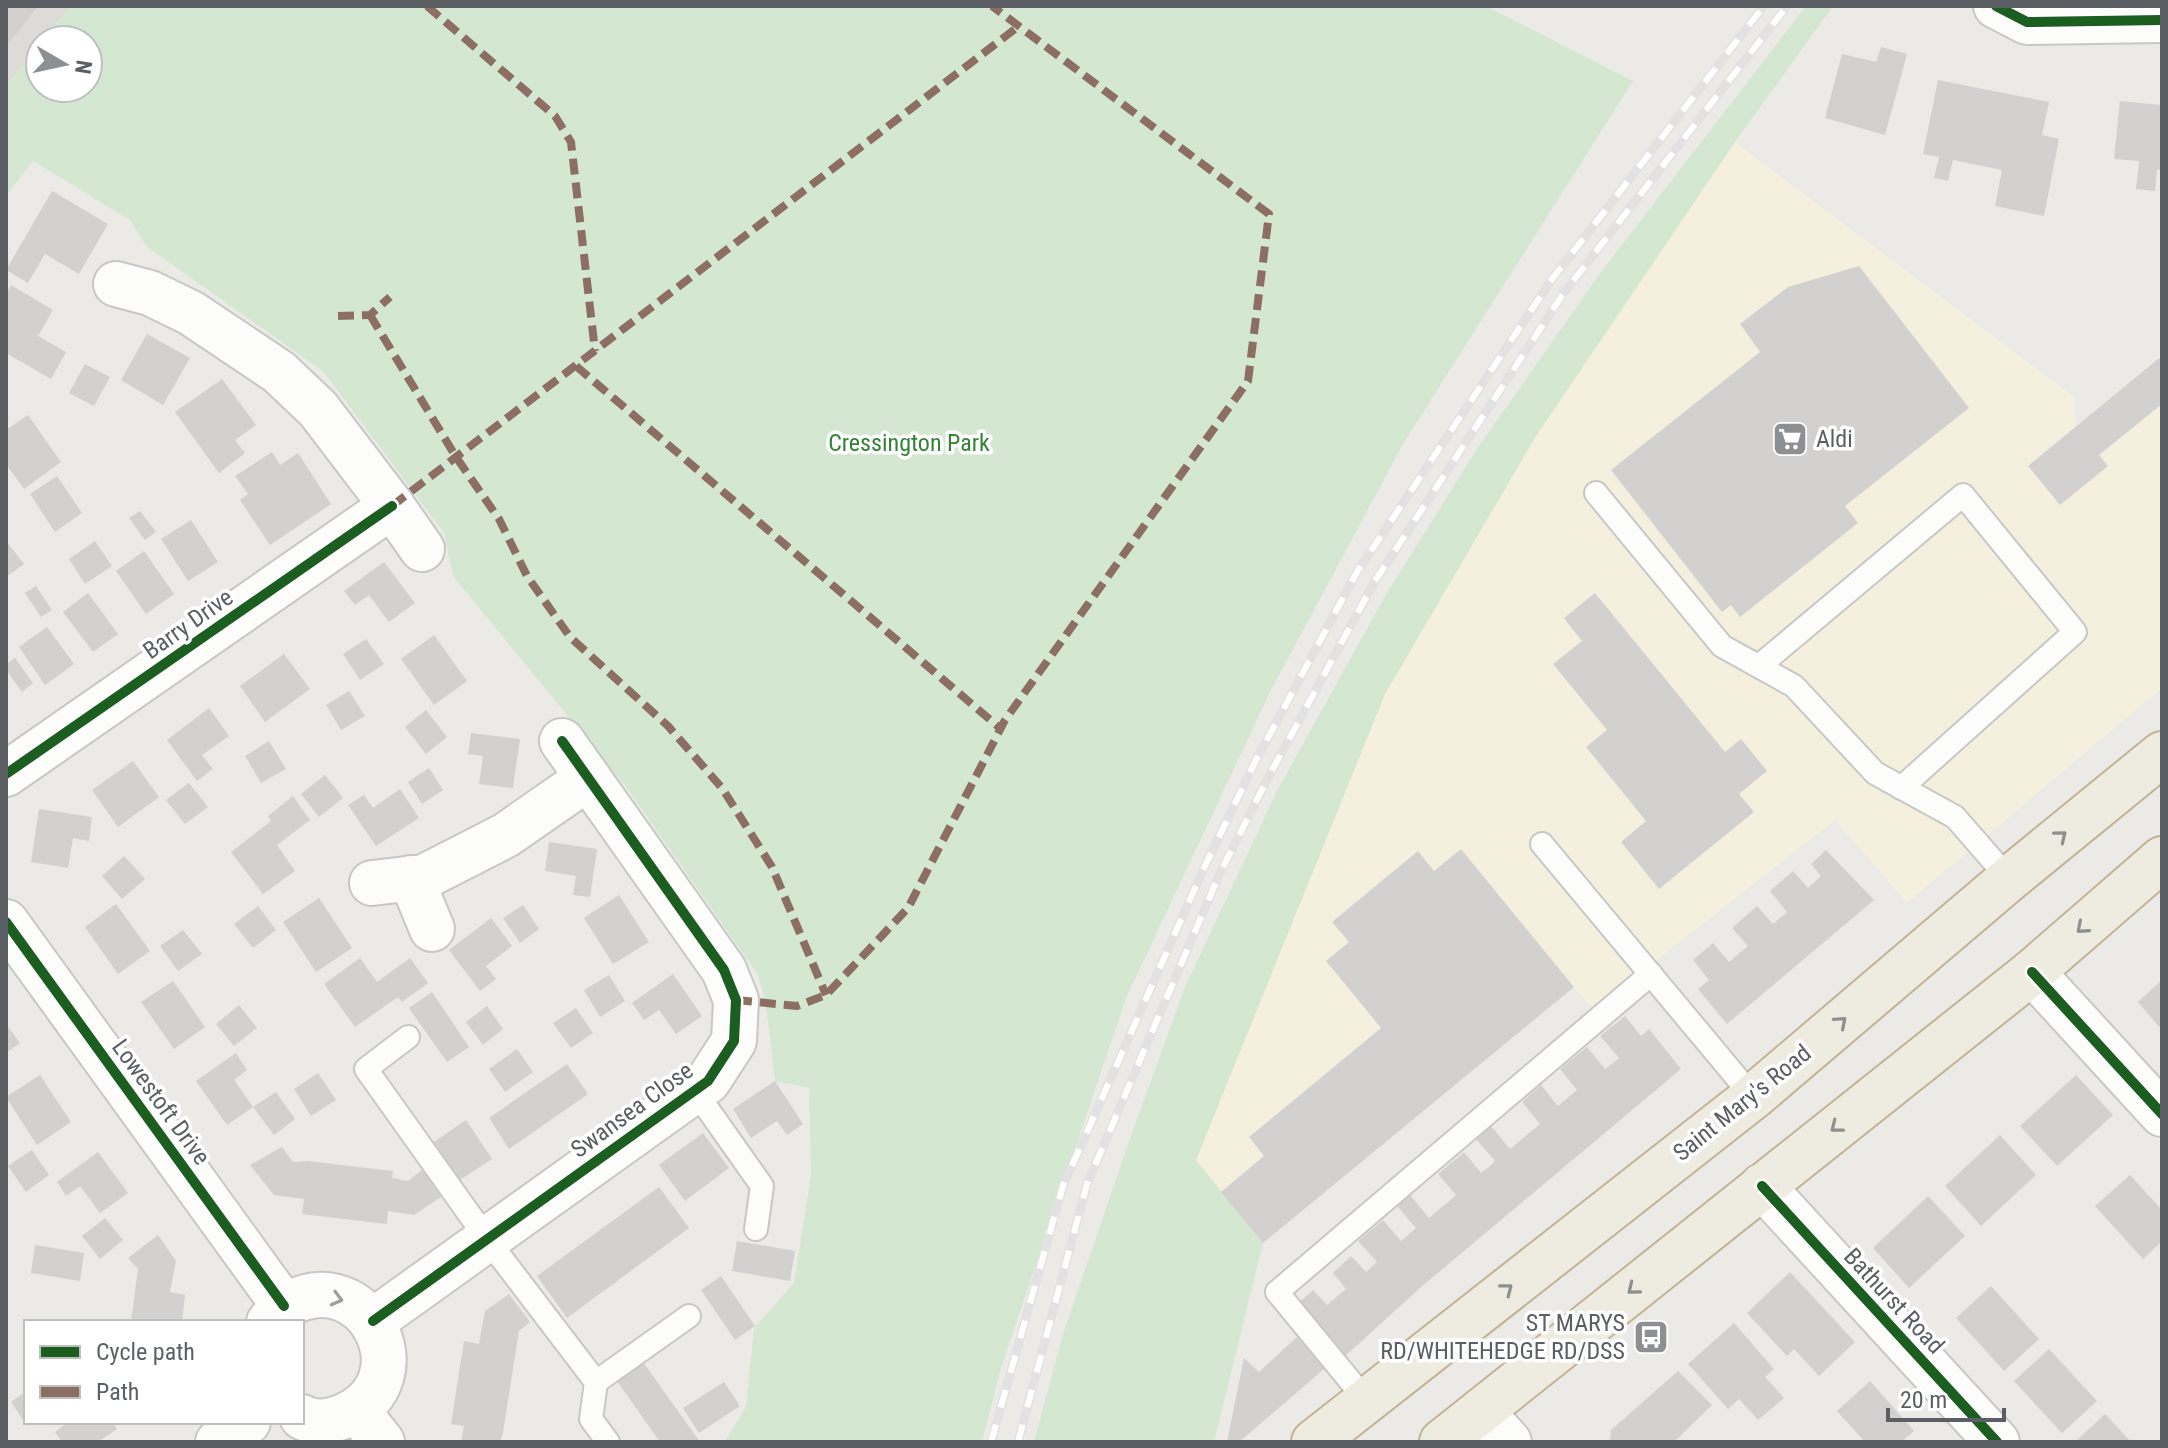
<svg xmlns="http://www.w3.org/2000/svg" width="2168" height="1448" font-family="'Roboto Condensed',sans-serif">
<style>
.commercial{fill:#f5f0de}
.industrial{fill:#dcdbd7}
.green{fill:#d4e8d1}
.building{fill:#d2d1cf}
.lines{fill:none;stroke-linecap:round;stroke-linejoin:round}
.lane-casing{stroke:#c7c7c6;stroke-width:26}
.street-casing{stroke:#c7c7c6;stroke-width:48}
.highway-casing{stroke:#c3b392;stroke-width:48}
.lane{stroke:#fcfcfb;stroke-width:22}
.street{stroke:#fcfcfb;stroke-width:44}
.highway{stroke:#eeebe1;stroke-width:44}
.rail-casing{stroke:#e2e2e2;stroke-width:9}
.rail{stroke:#fff;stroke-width:6;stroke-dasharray:18;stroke-linecap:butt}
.quiet{stroke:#8d6e63;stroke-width:8;stroke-dasharray:16 8;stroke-linecap:butt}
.cycleway-casing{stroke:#fff;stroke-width:15}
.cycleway{stroke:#1b5e20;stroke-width:10}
.oneway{stroke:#8e9090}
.oneway2{stroke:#9b9ea0}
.labels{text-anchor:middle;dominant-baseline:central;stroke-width:7;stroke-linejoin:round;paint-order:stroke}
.poi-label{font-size:24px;fill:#5b5f64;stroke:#fff;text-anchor:start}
.park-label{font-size:24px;fill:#338335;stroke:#fff}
.street-label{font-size:24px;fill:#5b5f64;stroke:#fff}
</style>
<rect width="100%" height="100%" fill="#ebeae6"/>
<path class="commercial" d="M1735,142L2075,398L2076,426L2162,354V688L1907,903L1835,820L1593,1010L1573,987L1260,1240L1196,1160L1385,694L1536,436Z"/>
<path class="industrial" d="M6,6H71L43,40H40V44L6,85Z"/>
<g class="green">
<path d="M71,6H1486L1633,81L1403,444L1271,690L1126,998L1001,1368L982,1442H724L746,1407L754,1328L794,1283L811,1175L809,1088L775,1081L766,1004L758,975L626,787L453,576L444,533L323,371L147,247L130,220L33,161L6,196V85L40,44V88H88V40H43Z"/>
<path d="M1806,6H1833L1735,142L1536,436L1385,694L1196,1160L1263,1243L1214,1442H1034L1063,1334L1133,1130L1185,987L1278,789L1385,596L1477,449L1601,272Z"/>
</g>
<g class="building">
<path d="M6,6H38L6,47Z"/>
<path d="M1881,47L1907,54L1885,135L1825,118L1842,54L1876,62Z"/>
<path d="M1938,80L2049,102L2042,135L2059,139L2044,216L1995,206L2002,170L1953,160L1948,181L1934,178L1939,157L1923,154Z"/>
<path d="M2120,101L2162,105V170H2157L2155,191L2136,189L2139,161L2114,159Z"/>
<path d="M52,191L108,224L79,274L45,254L28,283L6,270Z"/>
<path d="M1859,266L1969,408L1845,506L1858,523L1740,617L1731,605L1722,612L1611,470L1760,352L1740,324L1788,287Z"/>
<path d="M11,285L53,310L38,336L66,352L51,379L6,353V294Z"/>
<path d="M147,334L190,358L163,405L121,380Z"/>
<path d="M2159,358L2162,361V404L2099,455L2108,466L2060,505L2028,466Z"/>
<path d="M85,364L110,377L94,406L69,393Z"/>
<path d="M222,379L256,425L235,440L245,453L219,473L175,412Z"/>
<path d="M28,415L61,462L24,489L6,464V430Z"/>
<path d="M272,452L280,465L298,453L331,504L270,545L240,500L248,494L235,476Z"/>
<path d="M57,476L82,513L55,532L30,494Z"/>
<path d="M140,511L156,532L145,540L129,518Z"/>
<path d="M191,520L218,562L188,581L161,539Z"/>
<path d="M6,541L24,564L6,577Z"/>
<path d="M95,541L112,566L85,584L69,559Z"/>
<path d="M144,551L174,594L146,614L116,571Z"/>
<path d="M384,562L415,603L389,622L369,595L355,605L344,591Z"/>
<path d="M36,586L52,610L41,617L25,593Z"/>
<path d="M88,593L118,634L93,652L63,612Z"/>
<path d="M1595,593L1725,752L1741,739L1767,771L1739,794L1754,812L1659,889L1621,842L1646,821L1586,747L1607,730L1553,664L1582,641L1564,618Z"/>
<path d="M47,627L74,664L45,685L19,647Z"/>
<path d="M434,635L467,681L434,705L401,659Z"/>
<path d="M366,639L384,664L360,680L343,654Z"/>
<path d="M284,654L310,689L265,722L240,686Z"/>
<path d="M15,658L33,683L22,692L6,670V664Z"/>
<path d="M349,691L365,716L341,730L326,705Z"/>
<path d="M209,708L229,736L202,755L213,769L197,781L167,740Z"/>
<path d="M426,710L447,737L426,754L405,727Z"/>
<path d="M471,733L520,739L513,788L479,784L483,756L468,754Z"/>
<path d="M269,741L286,769L261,783L245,756Z"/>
<path d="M133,761L159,797L118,827L92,790Z"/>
<path d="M429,768L443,790L422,804L408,782Z"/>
<path d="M325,775L343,798L319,817L301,794Z"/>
<path d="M189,783L208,807L185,824L166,800Z"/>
<path d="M400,789L419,818L376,846L348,805L364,795L373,808Z"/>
<path d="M293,796L310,820L277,845L295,871L263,894L231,852L271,821L268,816Z"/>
<path d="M39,809L92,817L89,841L73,838L68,868L31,862Z"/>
<path d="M549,842L597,849L590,897L573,895L576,876L545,871Z"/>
<path d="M1461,849L1574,987L1263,1243L1221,1192L1264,1156L1249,1137L1381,1028L1326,961L1349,942L1332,922L1418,851L1434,871Z"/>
<path d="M1826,850L1874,900L1727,1024L1698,989L1709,980L1693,960L1713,943L1729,962L1748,946L1732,928L1757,906L1773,924L1787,912L1770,891L1793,871L1808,888L1821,876L1811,864Z"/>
<path d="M124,856L145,879L122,899L102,876Z"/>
<path d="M619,895L649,942L613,964L584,918Z"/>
<path d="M319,898L352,948L316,972L283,922Z"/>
<path d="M116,904L150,951L118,974L85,927Z"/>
<path d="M523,905L539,929L520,943L503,918Z"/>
<path d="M258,906L276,930L253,948L234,924Z"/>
<path d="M491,918L512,946L486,966L496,979L480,991L449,950Z"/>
<path d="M183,930L202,954L178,971L160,946Z"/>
<path d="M360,958L377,982L410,958L428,983L402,1002L398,997L355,1027L324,984Z"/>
<path d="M673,974L702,1016L676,1034L659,1010L644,1020L632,1003Z"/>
<path d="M609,975L625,1001L600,1017L584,990Z"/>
<path d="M2162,980V1030L2138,1002Z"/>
<path d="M173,981L205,1027L174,1049L141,1002Z"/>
<path d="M432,992L469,1047L447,1062L409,1008Z"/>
<path d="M239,1005L257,1028L234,1046L216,1024Z"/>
<path d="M487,1006L503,1029L483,1045L466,1022Z"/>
<path d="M576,1008L593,1033L571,1048L553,1023Z"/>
<path d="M1625,1016L1641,1036L1649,1029L1681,1069L1420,1288L1343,1358L1296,1305L1313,1290L1327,1305L1346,1289L1333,1273L1351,1256L1366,1272L1377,1262L1358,1241L1383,1220L1401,1241L1416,1228L1397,1206L1410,1195L1429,1218L1448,1202L1456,1195L1438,1174L1464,1152L1481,1173L1489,1167L1495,1161L1476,1139L1491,1126L1510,1149L1540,1124L1522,1102L1541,1085L1558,1106L1577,1090L1560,1069L1587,1047L1605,1069L1619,1058L1600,1036Z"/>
<path d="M6,1024L20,1043L6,1053Z"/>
<path d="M517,1049L533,1072L505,1092L489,1069Z"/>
<path d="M236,1053L247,1070L234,1080L253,1107L227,1125L196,1081Z"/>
<path d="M567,1064L588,1094L509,1149L489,1118Z"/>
<path d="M318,1073L336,1100L311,1116L294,1089Z"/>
<path d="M40,1075L71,1122L37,1145L6,1097Z"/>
<path d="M2076,1075L2113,1115L2057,1166L2020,1126Z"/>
<path d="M775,1081L803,1124L787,1135L777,1121L751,1138L733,1109Z"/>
<path d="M276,1092L295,1119L274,1135L253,1107Z"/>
<path d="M466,1120L492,1159L460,1180L434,1142Z"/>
<path d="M703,1133L729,1168L685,1201L659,1165Z"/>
<path d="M2000,1135L2036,1175L1981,1226L1945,1186Z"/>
<path d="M282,1147L293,1162L308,1161L393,1171L392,1178L408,1181L422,1170L441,1197L414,1215L388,1211L387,1224L302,1214L304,1199L274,1195L250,1165Z"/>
<path d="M32,1150L49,1175L26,1192L8,1166Z"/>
<path d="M98,1152L128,1193L100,1213L80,1186L66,1196L57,1182Z"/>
<path d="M2130,1175L2162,1210V1241L2143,1259L2095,1206Z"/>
<path d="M659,1187L689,1228L567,1318L537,1276Z"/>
<path d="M1928,1196L1965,1236L1909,1288L1873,1248Z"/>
<path d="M105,1218L123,1240L100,1259L82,1236Z"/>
<path d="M158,1235L176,1261L170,1292L185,1295L182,1322H131L138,1269L128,1258Z"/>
<path d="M737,1241L795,1251L790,1281L732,1271Z"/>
<path d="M35,1245L84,1253L80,1281L31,1273Z"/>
<path d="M1790,1272L1855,1342L1819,1376L1794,1349L1787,1356L1747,1313Z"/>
<path d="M721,1276L755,1326L735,1340L701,1290Z"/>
<path d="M1991,1286L2039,1339L2004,1371L1956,1318Z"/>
<path d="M509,1294L530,1322L519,1331L503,1432L500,1442H461L464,1426L451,1424L464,1341L479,1344L485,1311Z"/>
<path d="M1734,1323L1774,1369L1765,1377L1784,1398L1758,1420L1739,1399L1728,1409L1688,1364Z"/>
<path d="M1297,1337L1324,1369L1239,1442H1227L1244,1358L1259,1372Z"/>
<path d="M2049,1349L2097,1401L2062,1433L2014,1381Z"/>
<path d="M643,1362L700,1442H660L617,1381Z"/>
<path d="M1678,1371L1712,1405L1674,1442H1610L1611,1430Z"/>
<path d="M1870,1381L1914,1431L1901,1442H1865L1837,1411Z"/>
<path d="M724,1382L740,1406L699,1433L683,1408Z"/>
<path d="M22,1394L26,1401V1422H32L27,1426L11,1402Z"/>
<path d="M2105,1414L2131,1442H2075Z"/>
<path d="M68,1422H112L117,1429L98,1442H62L55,1432Z"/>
</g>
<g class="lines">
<g class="lane-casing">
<g id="lane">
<path d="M1596,493L1722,646L1794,686L1875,773L1955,817L2009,879"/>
<path d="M1759,666L1963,495L2075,632L1901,788"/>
<path d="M1542,844L1753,1097"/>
<path d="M408,1037L366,1069L487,1239L596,1382L591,1419L608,1442"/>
<path d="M695,1091L762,1186L756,1229"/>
<path d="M596,1382L689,1316"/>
<path d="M1366,1400L1277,1292L1651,974"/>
</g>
</g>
<g class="street-casing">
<g id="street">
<path d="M1996,6L2027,22L2162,20"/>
<path d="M116,284L150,293L191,313L279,372L318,409L392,506L422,549"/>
<path d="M6,774L392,506"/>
<path d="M411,878L432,929"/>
<path d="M372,883L424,877L506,835L588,778"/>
<path d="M6,922L284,1306"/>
<path d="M2032,972L2162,1114"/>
<path d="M1762,1186L1997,1442"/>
<path d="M373,1321L708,1081L734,1041L736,1000L724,970L562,741"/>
<path d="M269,1322C274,1316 280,1309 287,1305C366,1260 427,1380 344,1416C331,1422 314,1424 302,1417"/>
<path d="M357,1410L382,1442"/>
<path d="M1481,1411L1509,1442"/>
<path d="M218,1442L248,1422"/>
</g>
</g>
<g class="highway-casing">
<g id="highway">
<path d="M1314,1442L1753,1097L2009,879L2162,754"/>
<path d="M1442,1442L2032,972L2162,859"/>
</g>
</g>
<use href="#lane" class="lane"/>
<use href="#street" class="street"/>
<use href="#highway" class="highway"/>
<g class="rail-casing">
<g id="rail">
<path d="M991,1442L1063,1186L1204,868L1256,760L1357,572L1552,279L1764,6"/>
<path d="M1018,1442L1087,1184L1220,873L1270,774L1375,581L1563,294L1787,6"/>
</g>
</g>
<use href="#rail" class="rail"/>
<g class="quiet">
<path d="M427,6L555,116L571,142L595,351"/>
<path d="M370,315L456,457L499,519L527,576L570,637L668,726L722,788L772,867L826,995"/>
<path d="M338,316L370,315L390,297"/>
<path d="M576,366L1001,729"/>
<path d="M392,506L1019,26"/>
<path d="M736,1000L797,1006L826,995L908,908L1005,720L1248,381L1269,214L992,6"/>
</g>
<g class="cycleway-casing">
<g id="cycleway">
<path d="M1996,6L2027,22L2162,20"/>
<path d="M6,774L392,506"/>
<path d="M6,922L284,1306"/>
<path d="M2032,972L2162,1114"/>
<path d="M1762,1186L1997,1442"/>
<path d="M373,1321L708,1081L734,1041L736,1000L724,970L562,741"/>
</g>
</g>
<use href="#cycleway" class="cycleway"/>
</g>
<defs><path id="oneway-chevron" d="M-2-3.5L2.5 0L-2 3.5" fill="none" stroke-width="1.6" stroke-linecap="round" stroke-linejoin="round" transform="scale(2)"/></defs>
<g class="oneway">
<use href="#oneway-chevron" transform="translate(2061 836) rotate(-39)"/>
<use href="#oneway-chevron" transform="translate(2082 928) rotate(139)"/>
<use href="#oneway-chevron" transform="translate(1841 1022) rotate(-41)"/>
<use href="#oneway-chevron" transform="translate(1836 1127) rotate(142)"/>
<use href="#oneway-chevron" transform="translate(1507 1289) rotate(-38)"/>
<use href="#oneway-chevron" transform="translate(1633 1289) rotate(141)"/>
</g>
<use class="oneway2" href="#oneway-chevron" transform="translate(337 1299) rotate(15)"/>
<defs>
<g id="supermarket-square" transform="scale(1.8)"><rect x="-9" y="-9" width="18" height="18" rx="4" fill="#8d9092" stroke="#fff"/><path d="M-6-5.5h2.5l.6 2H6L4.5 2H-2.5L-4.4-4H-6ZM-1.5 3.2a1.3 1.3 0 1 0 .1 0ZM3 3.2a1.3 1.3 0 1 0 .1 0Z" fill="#fff"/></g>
<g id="bus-square" transform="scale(1.8)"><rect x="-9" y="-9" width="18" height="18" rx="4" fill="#8d9092" stroke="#fff"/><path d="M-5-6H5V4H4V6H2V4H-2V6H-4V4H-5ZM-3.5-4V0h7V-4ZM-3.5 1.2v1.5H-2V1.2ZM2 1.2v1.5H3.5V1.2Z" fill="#fff"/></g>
</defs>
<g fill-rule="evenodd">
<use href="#supermarket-square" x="1790" y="439"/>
<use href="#bus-square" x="1651" y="1337"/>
</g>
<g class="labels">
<g class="poi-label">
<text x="1816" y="439">Aldi</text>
<text x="1625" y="1323" text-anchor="end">ST MARYS<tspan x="1625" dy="28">RD/WHITEHEDGE RD/DSS</tspan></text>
</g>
<g class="park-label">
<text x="909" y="443">Cressington Park</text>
</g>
<g class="street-label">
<text transform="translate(188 624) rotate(-35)">Barry Drive</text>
<text transform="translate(161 1102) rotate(54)">Lowestoft Drive</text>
<text transform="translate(1742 1103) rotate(-39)">Saint Mary's Road</text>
<text transform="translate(632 1110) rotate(-36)">Swansea Close</text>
<text transform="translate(1894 1301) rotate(47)">Bathurst Road</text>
</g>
</g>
<rect width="2168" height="1448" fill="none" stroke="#5b5f64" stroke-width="16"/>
<rect x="24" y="1320" width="280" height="104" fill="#ffffff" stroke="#bdbfc1" stroke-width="2"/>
<rect x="40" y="1346" width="40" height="12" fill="#1b5e20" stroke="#bdbfc1" stroke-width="2"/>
<text x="96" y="1360" font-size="24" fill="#5b5f64">Cycle path</text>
<rect x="40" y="1386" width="40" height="12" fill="#8d6e63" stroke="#bdbfc1" stroke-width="2"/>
<text x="96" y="1400" font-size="24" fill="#5b5f64">Path</text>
<g transform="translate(64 64) rotate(99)"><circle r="38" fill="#ffffff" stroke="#bdbfc1" stroke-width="2"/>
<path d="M0-6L14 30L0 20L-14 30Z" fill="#8d9092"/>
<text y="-12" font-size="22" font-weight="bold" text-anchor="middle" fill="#5b5f64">N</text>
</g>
<path d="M1888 1408v12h116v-12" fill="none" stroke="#5b5f64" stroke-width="4"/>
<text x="1900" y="1408" font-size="24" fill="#5b5f64" stroke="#ffffff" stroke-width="6" paint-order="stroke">20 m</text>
</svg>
